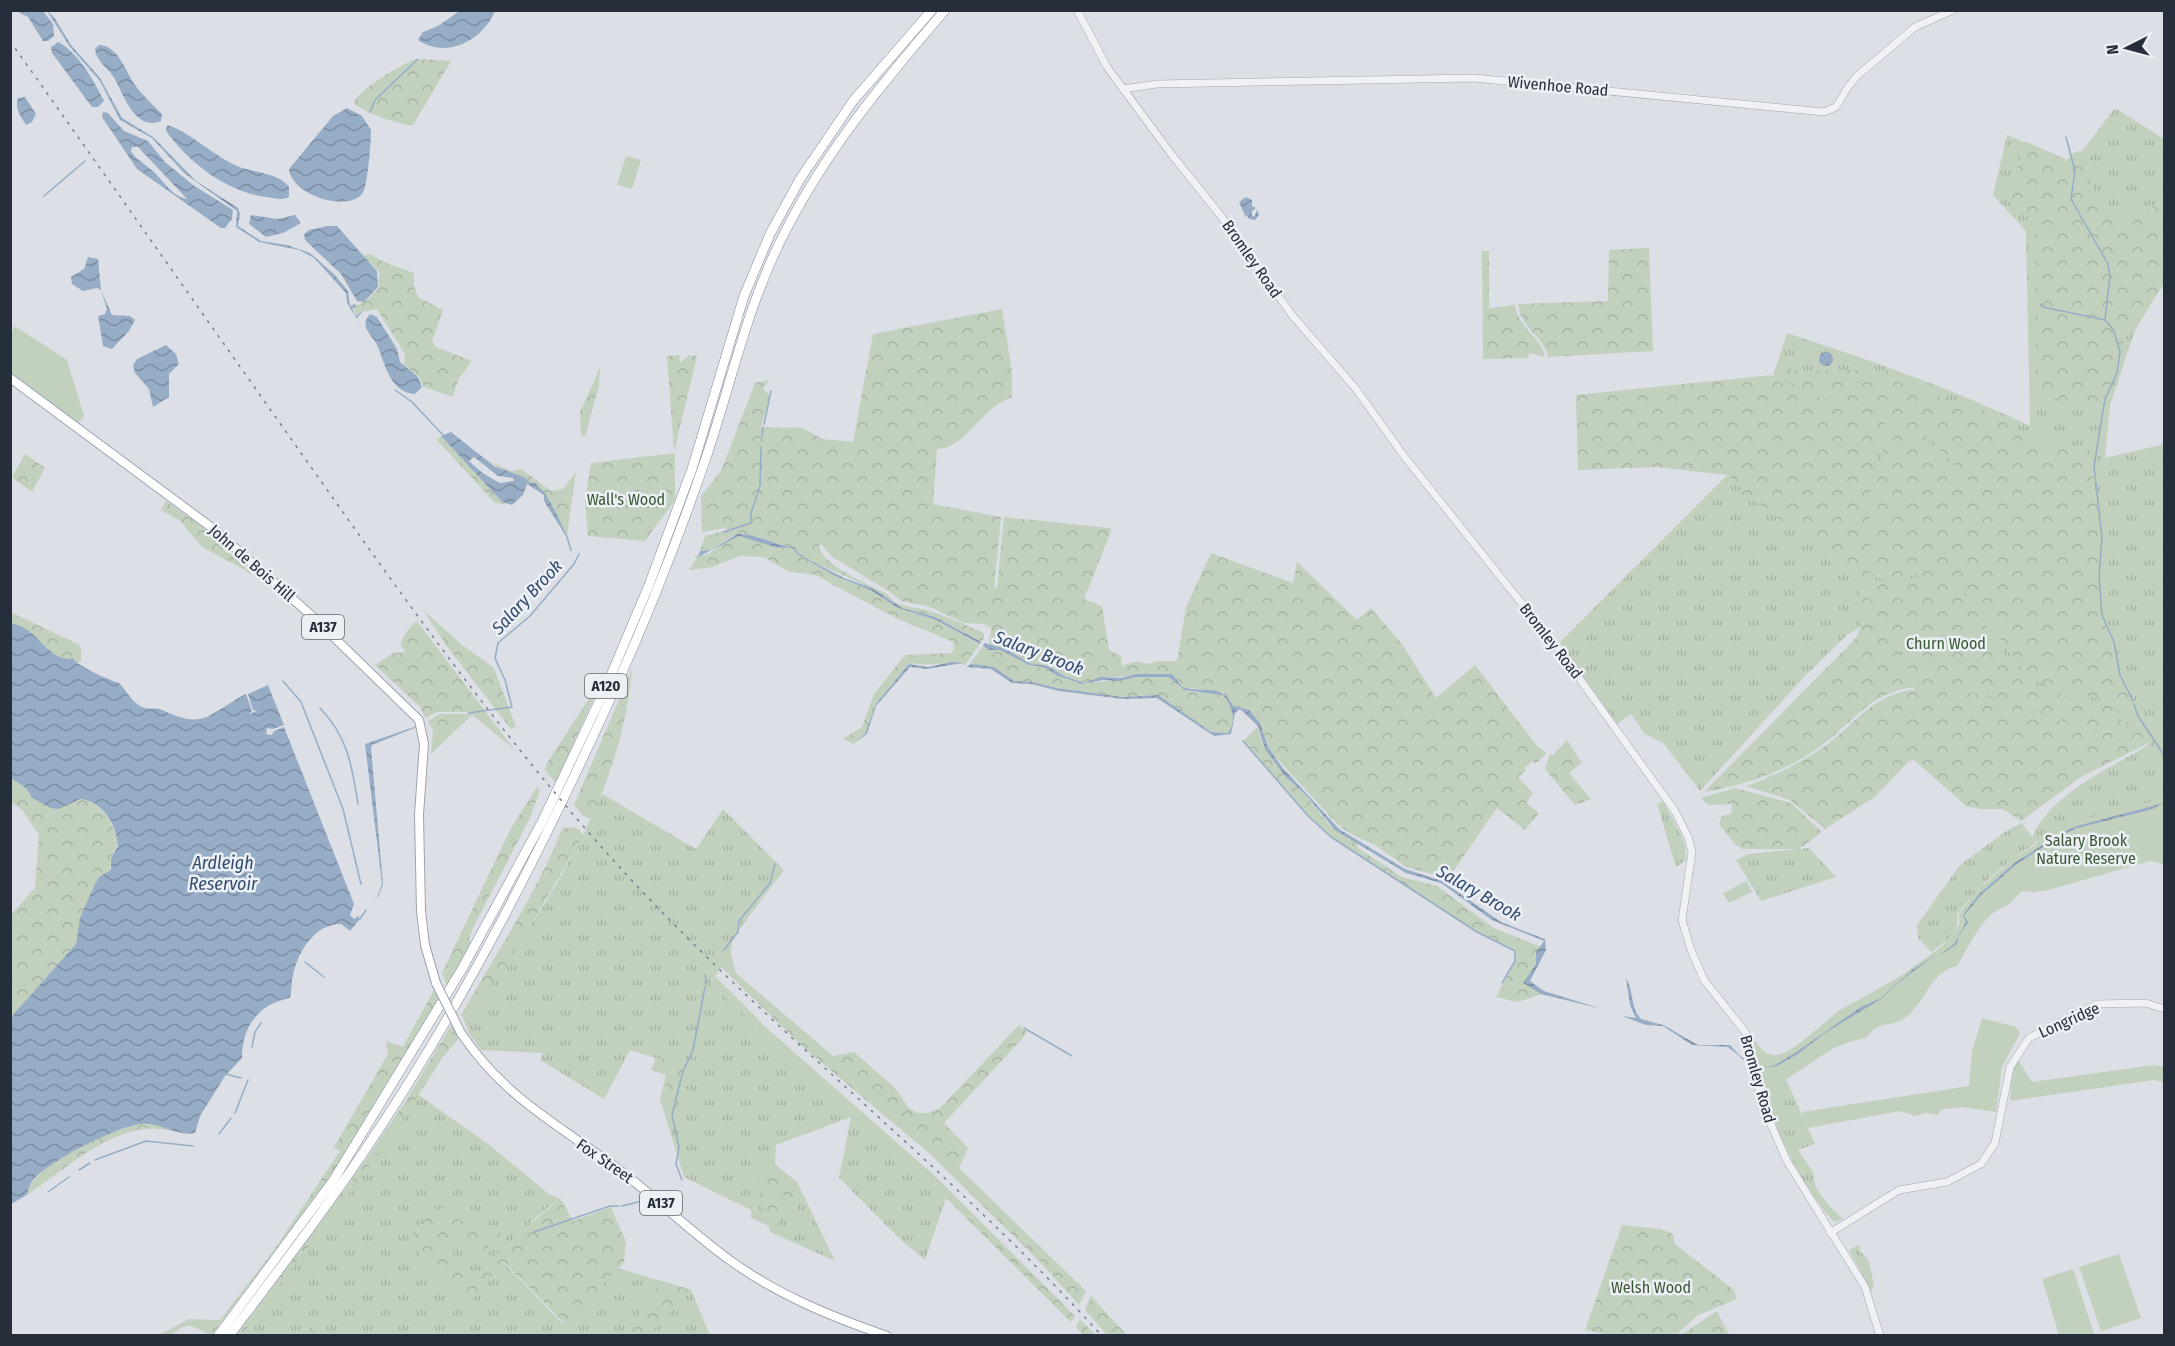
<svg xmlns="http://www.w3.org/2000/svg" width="2175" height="1346" font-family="'Fira Sans Condensed',sans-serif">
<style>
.grass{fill:url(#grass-tufts)}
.forest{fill:url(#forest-crowns)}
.park{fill:#c2d0be}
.water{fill:url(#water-waves);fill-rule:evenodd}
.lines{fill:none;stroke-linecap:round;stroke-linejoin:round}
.stream{stroke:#97adc6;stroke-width:1.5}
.minor-casing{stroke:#a2a7b0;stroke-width:8}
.major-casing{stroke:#9ca4b2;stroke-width:10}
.highway-casing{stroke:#848d9c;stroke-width:10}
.minor{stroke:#eff1f5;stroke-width:7}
.major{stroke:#fff;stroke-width:8}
.highway{stroke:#fff;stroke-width:9}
.rail{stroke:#767f8f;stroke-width:1.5;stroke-dasharray:3 6;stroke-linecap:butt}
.major-bridge-casing{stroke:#9ca4b2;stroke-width:10;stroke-linecap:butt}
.major-bridge{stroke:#fff;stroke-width:8}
.labels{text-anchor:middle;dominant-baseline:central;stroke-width:5;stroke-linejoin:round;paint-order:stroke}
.shield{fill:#eceff4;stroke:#616873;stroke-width:1.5}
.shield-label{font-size:15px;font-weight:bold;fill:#262e3c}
.street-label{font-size:16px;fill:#262e3c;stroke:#eceff4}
.park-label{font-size:16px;fill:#3a5834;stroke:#eceff4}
.water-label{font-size:18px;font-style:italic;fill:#324b6f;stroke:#eceff4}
</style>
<defs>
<pattern id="grass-tufts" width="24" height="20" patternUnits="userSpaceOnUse" patternTransform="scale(1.5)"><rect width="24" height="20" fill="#c2d0be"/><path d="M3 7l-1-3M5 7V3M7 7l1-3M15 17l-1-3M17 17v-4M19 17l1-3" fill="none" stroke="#a7b3a4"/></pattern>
<pattern id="forest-crowns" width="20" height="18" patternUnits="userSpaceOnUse" patternTransform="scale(1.5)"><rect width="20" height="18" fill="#c2d0be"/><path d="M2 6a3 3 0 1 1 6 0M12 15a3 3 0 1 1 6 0" fill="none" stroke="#a7b3a4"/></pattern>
<pattern id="water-waves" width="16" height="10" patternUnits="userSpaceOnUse" patternTransform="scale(1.5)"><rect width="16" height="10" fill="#97adc6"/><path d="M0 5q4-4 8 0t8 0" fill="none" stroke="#7b8da2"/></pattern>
</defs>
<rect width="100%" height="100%" fill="#dce0e6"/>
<g class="grass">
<path d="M2115,108L2164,139V283L2135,330L2110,405L2105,458L2164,444V862L2148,859L2046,889L2021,892L2011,902L1991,912L1878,1022L1840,1042L1785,1077L1815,1144L1798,1150L1813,1172L1816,1188L1829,1206L1843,1219L1835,1222C1828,1217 1823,1208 1817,1201C1788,1161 1770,1117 1758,1070L1799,1044L1838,1012L1888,985L1950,941L2038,842L2034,840L2036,843C2005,863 1978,885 1957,915C1961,933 1944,943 1931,952L1918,938L1917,925L1960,865L2008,830L2022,823L2032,837C2054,791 2109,769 2150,744L2141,725L2133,729L2088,733L1915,691L1904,672L1866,623L1846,636L1805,676L1700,791L1663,743L1645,734L1631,714L1617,724L1559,643L1727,475L1746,490L1776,367L1787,333C1869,360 1952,388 2030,426L2026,231L1993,195L2007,135L2073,163Z"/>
<path d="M602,794L696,849L723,809L784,870L732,939L731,954L710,983L946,1198L925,1260L901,1240L839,1178L851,1117L776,1145L775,1164L797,1182L835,1261L770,1232L771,1227L751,1218V1210L684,1177L660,1099L666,1075L651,1070L656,1058L630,1050L604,1099L540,1060L543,1053L481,1050L469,1034L464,1020C517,949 567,876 602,794Z"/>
<path d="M1663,801L1680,832L1685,845L1686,860L1676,867L1657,804Z"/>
<path d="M1809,848L1836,877L1761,901L1736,860L1748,854Z"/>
<path d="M416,1093L492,1147L550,1195L559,1198L531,1222L533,1233L503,1262L563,1324L616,1270L621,1269L691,1290L710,1335L241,1336L400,1111Z"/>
<path d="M1859,1245L1860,1252C1872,1258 1871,1275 1874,1286L1871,1291L1849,1250Z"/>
</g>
<g class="forest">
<path d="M417,59L451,61L413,125C401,126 362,112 354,103C355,92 404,62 417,59Z"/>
<path d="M2025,141L2065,159H2069L2070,154L2085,150L2090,180L2101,208C2125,216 2145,217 2164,199V285L2144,305L2119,350L2116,371L2106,391L2101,416L2098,411L2036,393L2035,222L2007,201Z"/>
<path d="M1649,248L1653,351L1548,357C1546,338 1520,328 1518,304L1608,301L1609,250Z"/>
<path d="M1482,251H1489V308L1515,305C1518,328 1543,339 1545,357L1529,353L1528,358L1483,359Z"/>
<path d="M370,254L384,262L414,273V286L418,297L443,310L432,341L436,347L472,361L458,380L453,397L424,387L419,377L404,365L405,354L377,309L362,312L357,316L353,308L369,298L379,287V271L363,256Z"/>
<path d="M1002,309L1012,372V397C981,407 966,449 937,449L933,504L1001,517L994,588L997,587L1004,517L1110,528L1111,531L1084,599L1102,606L1109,650L1121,656L1122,666L1136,661L1148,664L1158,661H1177L1186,607L1211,553L1293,583L1297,562L1357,620L1371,608L1402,644L1436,698L1475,665L1538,747L1547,753L1535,764L1533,761L1524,768L1526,771L1518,777L1533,793L1526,803L1539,813L1525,830L1497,808L1446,882L1435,875L1406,867L1375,845L1351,834L1338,825L1270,751L1260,723L1249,710L1233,706L1223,692L1182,687L1172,674L1098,678L1085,683L1064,676L1048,666L1032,664L1003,648H992L989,644L991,628L984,624L964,623L930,607L901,601L887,590L831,556L820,543C814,562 872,586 887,594C898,609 915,606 930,611C948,617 966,625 984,633V638L965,665C950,659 932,668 914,663L908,666L876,704L865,734L854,744L843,739L862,727L874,694L905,655L951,653L954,649L953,642L898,619L815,575L790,572L763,557L739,556L713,567L689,570L696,559L695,555C711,560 721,540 736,537C751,534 776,548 793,548L797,554L835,576L872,590L896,607L936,620L979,644L981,642L935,617L902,608L872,588L813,562L798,553L795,547C776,546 757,533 739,534C724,536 717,553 700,551L705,536L727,530L726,528L702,532L701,496L721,471L755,383L769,380L763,389L770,395L761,427L803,428L822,439L853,442L873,334Z"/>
<path d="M679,355L680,363L689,355L697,356L674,452L667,356Z"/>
<path d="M1776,367L1809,372L1872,369L1871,372C1819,402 1827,401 1773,374Z"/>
<path d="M600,368L599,386L585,436H581L580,412Z"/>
<path d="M1885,370L1940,397L1981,409L2031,436L2095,452L2093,471L2101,540L2098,570L2101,614L2113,643L2119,673L2132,700H2102L2031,680L2016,663L1987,618L1958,585L1916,574L1884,579L1872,577L1874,482L1892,416L1891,390C1919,410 1913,411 1927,438C1937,458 1960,480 1978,495L1980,493L1933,442L1921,413L1895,389Z"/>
<path d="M1876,373L1883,378L1889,408L1870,485L1869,622L1885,633L1898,648L1913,687C1868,694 1855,721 1822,745C1788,771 1746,785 1704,792L1856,638C1867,618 1854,595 1863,575L1844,565L1814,541L1779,520L1768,508L1740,494L1746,490L1727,475L1656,467L1578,470L1576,395L1772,375L1812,396L1826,399Z"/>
<path d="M441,436L502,502L505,504L495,503L437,440Z"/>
<path d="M675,453V500L645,541L588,536L585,502L591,463Z"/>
<path d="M25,454L45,468L32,492L12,477Z"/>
<path d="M486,460L512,471L521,469L551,491L563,489L576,472L567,535L546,496L536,483L527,482Z"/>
<path d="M166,501L205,529L252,574L202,547L180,521L161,510Z"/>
<path d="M1919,577C1987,586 1983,647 2028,681C2044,693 2094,701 2115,707L2120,720L2133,724C2096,742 2061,719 2028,706C2015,701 2001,698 1988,695C1964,689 1939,692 1915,686L1898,643L1887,631L1871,620V583Z"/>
<path d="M423,610L461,644L494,668L516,727L511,729L448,648Z"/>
<path d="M10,612L78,644L81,649V661L76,664L73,658C51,663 30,629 11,622Z"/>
<path d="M416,620L514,749L472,715L431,754L433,731L428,721L439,714H471L468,712H437L426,718L420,707L375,665L393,653L406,652L401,646C401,635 410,630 414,622L417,623Z"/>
<path d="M983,646L989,650H1000L1032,666L1044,667L1063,678L1082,684L1136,677H1171C1176,682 1178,688 1185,690C1196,695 1207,690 1218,692C1233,696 1237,722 1228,733L1211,732L1157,695L1117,697L1014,681L994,667L969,665Z"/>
<path d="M632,669C628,720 612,772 591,819L583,816L574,805Z"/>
<path d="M603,677L556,783L545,770L547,763Z"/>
<path d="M1911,690C1947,687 1985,695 2020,705C2060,718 2100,749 2141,720L2155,740L2081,777L2021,821L2003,809H1979L1966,806L1914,760L1909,761L1876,796L1825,829L1790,800L1746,786C1774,776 1803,762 1828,744C1856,722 1872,696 1911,690Z"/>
<path d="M1258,726L1263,745L1285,776L1306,795L1330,826L1358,844V848L1402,877L1437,886L1494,928L1541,947L1536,952V964L1524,983L1542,994L1518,1002L1496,997L1515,961V951L1477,932L1331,837L1308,816L1243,741Z"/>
<path d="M1567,740L1582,763L1569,773L1591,799L1575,805L1545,769L1550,754L1553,755Z"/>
<path d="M10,777L26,788L30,796C75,800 105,789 118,843L111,858L110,871L99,877L95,884L81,918L76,944L11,1018V915L35,888L39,835L23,811L11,801Z"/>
<path d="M537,787L540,790L530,818L473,928L469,939L471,943L448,988L442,973L511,828Z"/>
<path d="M1735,788L1791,803L1822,832L1799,849H1742L1737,844V847L1719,824L1722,816L1731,814L1732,804L1709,805L1701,798Z"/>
<path d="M571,827L579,829L583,836L516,950L464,1020L461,1015C496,953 536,895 562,829Z"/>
<path d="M731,954L736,973L833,1056L854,1052L895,1088L908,1107L917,1113H928L940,1108L1019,1025L1027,1032L1021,1040L944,1123L968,1148L959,1168L1086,1291L1079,1305L1037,1259L930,1154L803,1047L721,967Z"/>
<path d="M715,976L770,1031L936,1177L1075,1316L1071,1322L946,1198L710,983Z"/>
<path d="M435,988L442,1005L338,1167L212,1335C196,1329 188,1318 172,1335L157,1336L189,1319L220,1320L274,1250L340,1151L334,1147L388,1054L386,1041L403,1047Z"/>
<path d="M452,1024L460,1037L443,1057L388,1142L242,1335L236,1336L353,1178L407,1099Z"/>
<path d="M656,1058L677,1062L684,1068L672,1112L665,1110C663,1096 666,1087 669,1074L653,1069Z"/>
<path d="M141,1124L162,1126L170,1131C122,1116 64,1170 27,1195C33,1162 110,1130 141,1124Z"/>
<path d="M770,1169L774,1176L797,1182L798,1207L794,1236L791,1211L783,1204L784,1194L775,1201L779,1215L777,1229L770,1232V1227L767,1226L757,1178Z"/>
<path d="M560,1198L573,1221L611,1207L626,1242L624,1263L565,1324L504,1262L466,1307L407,1239L439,1205L472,1230L495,1228L501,1234L485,1250C472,1248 464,1237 452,1231L450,1235C454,1254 455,1275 476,1281L482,1275L481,1252L494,1263L497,1260L494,1256Z"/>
<path d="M1622,1225L1661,1229L1673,1234L1675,1244L1734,1290L1737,1299L1698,1315L1676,1335H1611L1585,1330Z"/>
<path d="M659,1280L691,1290L649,1335H624L654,1293Z"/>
<path d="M1091,1296L1127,1335H1107L1085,1310Z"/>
<path d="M1717,1311L1729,1335H1681Z"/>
<path d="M1080,1319L1095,1335H1083L1076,1327Z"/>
<path d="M312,1326L323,1328L325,1333L303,1335Z"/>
</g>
<g class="park">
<path d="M626,156L641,160L632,189L617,185Z"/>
<path d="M15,326L67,360L84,416L77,424L11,375V333Z"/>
<path d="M2164,798V864L2150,861L2045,891L2031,892L2021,886C2012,912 1999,903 1985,921C1974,934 1966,951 1957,966C1930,972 1925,1003 1906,1017C1891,1029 1881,1018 1867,1037L1835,1047L1788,1078L1762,1104L1753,1037C1759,1048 1767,1058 1781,1054C1798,1050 1821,1024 1836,1013C1872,990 1943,961 1960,922L1958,916L1974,893L2014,858L2057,831L2078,821Z"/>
<path d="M1747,881L1752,892L1729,903L1723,893Z"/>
<path d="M1982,1018L2016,1027L2020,1033L2002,1067L1996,1112L1962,1107L1940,1110L1938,1115L1926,1113L1915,1116L1900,1111L1808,1128L1802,1112L1969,1086L1972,1051Z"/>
<path d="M2017,1058L2032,1082L2154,1065L2164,1067V1082L2154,1080L2010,1101L2011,1081Z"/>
<path d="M2119,1254L2141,1318L2101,1331L2079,1267Z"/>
<path d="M2073,1269L2094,1334L2059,1335L2042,1279Z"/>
</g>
<g class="water">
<path d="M461,10L495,11C484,39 447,60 418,40L423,32L438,26Z"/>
<path d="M16,11H43L53,24L54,36L48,41H43L28,17Z"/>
<path d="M47,11L54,17L71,45L100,78L122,118L153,137L196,181L238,208L240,214L238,226L261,241L287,245L310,253L334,274L348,291L350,306L355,304L357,306L352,309L356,316L363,311L357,318L361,325L347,303L346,293L314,258L299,250L259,242L236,227L237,211L184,173L152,138L120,120L100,81L70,47Z"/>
<path d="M58,42C78,52 94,81 104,101L98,107H92L52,53L51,47Z"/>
<path d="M99,45C117,45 125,69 133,82C141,94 152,104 162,114L161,121C134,132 123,92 113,76C107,67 96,61 95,49Z"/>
<path d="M25,97L36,114L32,122L26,125C21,117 14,108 18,98Z"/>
<path d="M347,108L362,116L371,130C371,139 368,187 362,194C345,213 291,194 289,169L333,116Z"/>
<path d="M103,112L108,113L124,131L148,141L165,162L193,185L233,210L232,219L225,228H221L137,169L102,117ZM132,147H138L187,199C169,195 163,178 149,168C142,161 136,160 131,151Z"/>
<path d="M167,125C187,130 214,156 237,166C253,173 278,172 289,187V197C281,201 275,198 266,197C227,192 189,163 166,131Z"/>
<path d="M1246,197L1252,200V206L1256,208L1252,211V216H1255L1257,209L1259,215L1255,220L1249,219L1247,215L1246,218L1239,202Z"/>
<path d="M251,215L278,219L295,215L301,223L283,233L266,237L249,224Z"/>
<path d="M328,226H337L377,271L378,287L364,302L357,301L341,274L305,240L304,234L309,230Z"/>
<path d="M88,257L98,259L101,290L112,315L130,316L135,320L129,331L112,349L103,346L98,316L105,314L107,309L101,290L97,288L83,291L72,284L71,277L84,269Z"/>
<path d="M370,314L377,317L397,349L400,362L418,377L422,387L415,394C391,393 385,365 378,347C373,335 358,327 370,314Z"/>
<path d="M166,345L176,354L179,364L169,374V397L153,407L149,389L135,373L133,365L137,359Z"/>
<circle cx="1826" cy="359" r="7"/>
<path d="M451,432L494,466L526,478L528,482L536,483C538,488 542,489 545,493C549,499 566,531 566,536L544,501V495L527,484L523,495L512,505L502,502L441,436ZM474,457L498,476L513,478L514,481L500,483C488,477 478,470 469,461Z"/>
<path d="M737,534C757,533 775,546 795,547L798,553L813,562L844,578L872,588L902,608L935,617L981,642L980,644L936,620L896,607L871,590L835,576L797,554L793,548L775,547L739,536L698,557L700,551L711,550Z"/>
<path d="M10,623C17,625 23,627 29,631C41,640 55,663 73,658C76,666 110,680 119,683C127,691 133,705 145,708C151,710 156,707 162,710C207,731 208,713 246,694L252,711L249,714L257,711L253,710L248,694L268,685L284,725L273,729L267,728L266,734L272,735L274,731L284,727L354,904L350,915L354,919L358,916L360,919L350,931L341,924C314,924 298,952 293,975C291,983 292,991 290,998C258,1004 242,1027 242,1058L225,1076L200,1116L195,1133C175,1137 161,1122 141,1124C116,1127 51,1160 34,1179C30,1184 28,1189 27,1195L11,1204V1017L76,944L80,918L95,884L99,877L111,870V858L118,846C116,824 104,802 80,799L59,809L50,808L32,798L26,788L11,778Z"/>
<path d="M984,643L1003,648L1032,664L1048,666L1064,676L1084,683L1100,677L1121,678L1137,674H1172L1182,687C1205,694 1222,682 1233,706L1249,710L1260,723L1268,747L1282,767L1339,829L1405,869L1442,881L1501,922L1545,939L1546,950L1530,981L1544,991L1602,1009L1541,994L1523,983L1536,964V952L1544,941L1492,920L1441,883L1406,873L1335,830L1306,795L1285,776L1265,749L1258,726L1240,709L1235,713L1231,734L1214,736L1157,698L1123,699L1059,691L1031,684L1012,683L991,669L966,667L972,664L994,667L1014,681L1031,682L1057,688L1122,697L1158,695L1211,732L1228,733C1237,721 1232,705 1223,695L1184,690L1169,677H1136L1119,681L1103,680L1082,684L1058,676L1044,667L1029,665L1000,650H989L983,646Z"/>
<path d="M952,662L963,663L927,669L910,667L876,706L867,734L854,743L865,734L876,704L909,664L927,667Z"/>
<path d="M417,726V727L372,745L371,748L383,884L378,897L366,911L377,898L382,883L365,744Z"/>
<path d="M2164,803L2153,809L2077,828L2060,836L2017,864L1980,896L1964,916L1968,922L1958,938L1957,944L1940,955L1955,943L1966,922L1963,915L1979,894L2016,862L2060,834L2077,826Z"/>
<path d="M1936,955L1904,978L1881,999L1825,1033L1798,1054L1777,1066L1761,1068L1775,1065L1798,1051L1861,1007L1881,998L1912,970Z"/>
<path d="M1626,978C1634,991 1630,1007 1641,1019L1663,1025L1698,1045H1730L1742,1058L1728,1047L1692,1045L1663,1026L1646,1025L1622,1016L1636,1018L1630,1005Z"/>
</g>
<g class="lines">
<g class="stream">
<path d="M370,112L375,100L418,59"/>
<path d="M2066,137L2075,171L2071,199L2108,264L2110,276L2105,320L2113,329L2120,351L2117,373L2105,399L2094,466L2102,538L2099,576L2102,615L2114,642L2120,675L2133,701"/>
<path d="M44,196L85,161"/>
<path d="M2040,304L2043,307L2105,320"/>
<path d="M395,390L412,402L443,435"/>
<path d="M764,424L771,391"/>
<path d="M762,436L763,427"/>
<path d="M751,522V513L760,486L761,447"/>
<path d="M724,532L751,523"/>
<path d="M566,534L571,550"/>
<path d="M283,681L301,702L343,809L361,884"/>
<path d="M2134,704L2138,716L2164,755"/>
<path d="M320,708C348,737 352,766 358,804"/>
<path d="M468,713L512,707L505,680L495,658L498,643L530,616L574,564L579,554"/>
<path d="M1243,741L1308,816L1331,837L1477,932L1515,951V961L1502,983"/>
<path d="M360,919L366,910"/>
<path d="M724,950L738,932L739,921L770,883L775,864"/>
<path d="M305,962L324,977"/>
<path d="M705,975L707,982"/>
<path d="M1024,1028L1072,1056"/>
<path d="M252,1047L255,1032L261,1023"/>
<path d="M1741,1057L1751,1065"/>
<path d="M226,1074L241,1078"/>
<path d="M235,1113L248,1080"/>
<path d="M219,1134L231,1118"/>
<path d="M95,1160L146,1141L193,1146"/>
<path d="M79,1170L90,1163"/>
<path d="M682,1180L676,1164L679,1147L672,1115L683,1071L693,1050L705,987"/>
<path d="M48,1192L69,1177"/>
<path d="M622,1206L646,1200L650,1202"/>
<path d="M656,1206L667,1215"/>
<path d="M534,1232L610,1206H619"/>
</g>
<g class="minor-casing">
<g id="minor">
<path d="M1077,10L1107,67L1172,155L1221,216L1292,315L1356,389L1404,456L1558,649L1675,811L1688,837L1692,852L1682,920L1691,950L1704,980L1746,1033L1762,1104L1787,1161L1865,1287L1880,1336"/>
<path d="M1123,89L1157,84L1474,78L1824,112L1836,107L1848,87L1857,76L1915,27L1953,10"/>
<path d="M1830,1233L1899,1190L1947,1182L1981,1164L1995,1143L2010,1067L2029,1038L2097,1004L2146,1003L2164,1009"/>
</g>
</g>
<g class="major-casing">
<g id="major">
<path d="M10,378L215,530L312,616L419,720L424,744L419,815L421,911L425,945L436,983"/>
<path d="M461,1033C505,1099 561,1126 622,1172C659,1200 693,1234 731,1261C778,1295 832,1317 887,1336"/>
</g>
</g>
<g class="highway-casing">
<g id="highway">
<path d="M218,1336L333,1181L462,969L542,822L606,687L649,585L692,469L744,296L770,234L800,179L853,101L932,10"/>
<path d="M229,1336C281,1267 334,1198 381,1126C473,986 549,834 618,682C651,608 681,531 707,455C732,380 748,303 785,232C827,149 885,80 945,10"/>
</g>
</g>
<use href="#minor" class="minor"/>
<use href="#major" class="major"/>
<use href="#highway" class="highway"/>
<path class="rail" d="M10,41C108,179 204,316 301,453C403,597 505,742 624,872C775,1036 953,1171 1102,1336"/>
<g class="major-bridge-casing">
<path id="major-bridge" d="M436,983L461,1033"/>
</g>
<use href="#major-bridge" class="major-bridge"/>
</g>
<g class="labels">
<g class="shield">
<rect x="302" y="615" width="42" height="24" rx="4.5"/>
<rect x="585" y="674" width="42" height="24" rx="4.5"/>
<rect x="640" y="1191" width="42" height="24" rx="4.5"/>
</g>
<g class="shield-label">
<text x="323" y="627">A137</text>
<text x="606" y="686">A120</text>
<text x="661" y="1203">A137</text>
</g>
<g class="street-label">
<text transform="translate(1558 86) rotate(5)">Wivenhoe Road</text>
<text transform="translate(1252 259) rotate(55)">Bromley Road</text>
<text transform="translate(252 563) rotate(41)">John de Bois Hill</text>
<text transform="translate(1551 641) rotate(52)">Bromley Road</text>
<text transform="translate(2069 1020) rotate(-24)">Longridge</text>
<text transform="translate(1758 1079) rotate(74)">Bromley Road</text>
<text transform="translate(605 1161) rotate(35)">Fox Street</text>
</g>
<g class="park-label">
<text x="626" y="499">Wall's Wood</text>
<text x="1946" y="643">Churn Wood</text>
<text x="2086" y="840">Salary Brook<tspan x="2086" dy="18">Nature Reserve</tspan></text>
<text x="1651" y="1287">Welsh Wood</text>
</g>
<g class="water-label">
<text transform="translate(527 597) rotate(-47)">Salary Brook</text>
<text transform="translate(1039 653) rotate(21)">Salary Brook</text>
<text x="223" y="863">Ardleigh<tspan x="223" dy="21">Reservoir</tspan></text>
<text transform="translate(1479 893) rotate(30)">Salary Brook</text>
</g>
</g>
<rect width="2175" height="1346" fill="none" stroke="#262e3c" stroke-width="24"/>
<g transform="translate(2127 48) rotate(264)" stroke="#eceff4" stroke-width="4.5" paint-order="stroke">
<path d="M0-4.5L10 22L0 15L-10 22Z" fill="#262e3c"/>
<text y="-9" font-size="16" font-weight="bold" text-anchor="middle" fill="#262e3c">N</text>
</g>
</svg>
